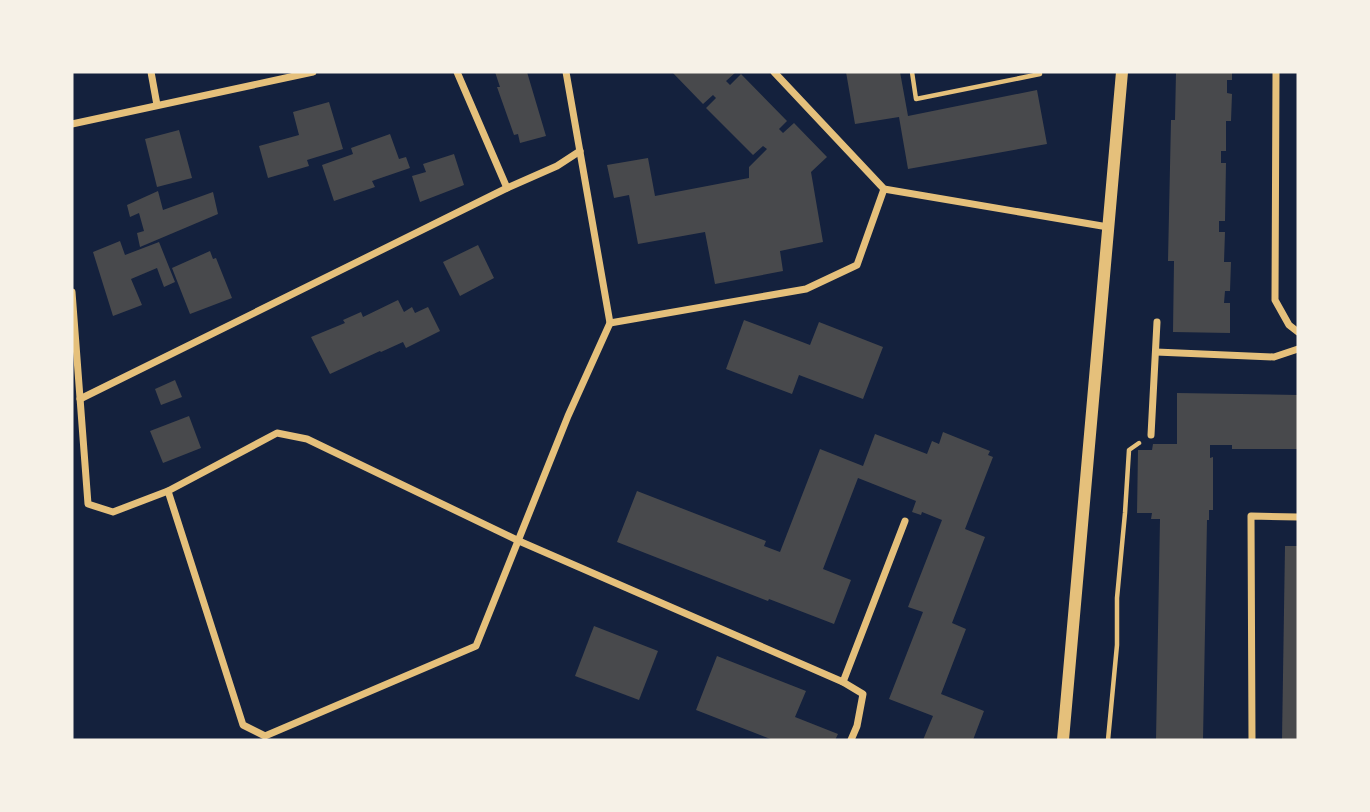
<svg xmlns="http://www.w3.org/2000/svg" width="1370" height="812" font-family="'DejaVu Sans',sans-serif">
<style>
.building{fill:#48494c}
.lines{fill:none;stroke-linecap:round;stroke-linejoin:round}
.path{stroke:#e5c07b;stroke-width:4.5}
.minor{stroke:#e5c07b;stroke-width:7}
.tertiary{stroke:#e5c07b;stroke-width:12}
</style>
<rect width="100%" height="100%" fill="#14213d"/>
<g class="building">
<path d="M495,72H527L546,136L520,143L518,134L514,135L497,87H500Z"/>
<path d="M672,72H736L726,81L730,85L741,74L787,121L779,129L783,133L794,123L827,157L811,172L823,242L780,251L783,271L715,284L705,232L638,244L629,195L614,198L607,165L648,158L655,196L749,178V167L767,149L763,146L753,155L706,108L716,98L713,95L703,104Z"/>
<path d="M846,72H900L908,116L1037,90L1047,144L908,169L899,117L855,124Z"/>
<path d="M1176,72H1232V80H1227V93L1232,94L1231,121H1226V151H1221V163H1226L1225,221H1219V232H1225L1224,262H1231L1230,291H1225L1224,303H1230V333L1173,332L1174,261H1168L1171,120H1175Z"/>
<path d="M329,102L343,149L307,160L309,166L268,178L259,146L299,135L293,112Z"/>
<path d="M179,130L192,178L157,187L145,139Z"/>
<path d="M390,134L399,159L406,157L410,168L372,181L375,187L334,201L322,165L353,154L351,148Z"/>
<path d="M454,154L464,185L420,202L412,176L426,172L423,164Z"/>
<path d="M158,191L163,210L213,192L218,214L140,247L137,233L144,231L139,213L130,217L127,205Z"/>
<path d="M120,241L125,255L159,242L175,282L164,287L157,268L131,279L142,305L113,316L93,252Z"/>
<path d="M478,245L494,278L460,296L443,262Z"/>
<path d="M210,251L213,259L216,258L232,298L190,314L172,268Z"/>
<path d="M398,300L404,312L412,307L415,313L428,307L440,331L406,348L403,342L381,352L380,351L330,374L311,337L345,323L343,320L361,312L363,317Z"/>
<path d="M744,320L810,345L819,322L883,347L863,399L799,375L792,394L726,369Z"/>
<path d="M175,380L182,397L161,405L155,389Z"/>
<path d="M1177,393L1298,395V449H1232V445H1210V458L1213,457V510H1209V520H1207L1203,740H1156L1160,519H1151L1152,513H1137L1138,450H1152L1153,444H1177Z"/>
<path d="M189,416L201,448L163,463L150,431Z"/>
<path d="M943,432L990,451L988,455L993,457L965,529L985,537L952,623L966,629L941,694L984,711L973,740H923L933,716L889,699L923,612L908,607L942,520L922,512L921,515L912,512L916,501L858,478L823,569L851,580L834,624L769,599L768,601L617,542L637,491L766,541L764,546L780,552L820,449L863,466L875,434L927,454L932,441L939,444Z"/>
<path d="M1285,546H1298V740H1282Z"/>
<path d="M594,626L658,651L639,700L575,676Z"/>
<path d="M717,656L806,691L795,717L838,734L835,740H773L696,710Z"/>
</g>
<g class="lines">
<g class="path">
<path d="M912,72L916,99L1040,74"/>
<path d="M1108,740L1117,645V598L1125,513L1129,450L1139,443"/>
</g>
<g class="minor">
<path d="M151,72L157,105"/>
<path d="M457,72L507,188"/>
<path d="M774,72L884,189L1108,227"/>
<path d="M1276,72L1275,300L1289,325L1298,332"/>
<path d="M72,124L313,72"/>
<path d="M72,292L88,504L113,512L168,491L277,433L307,439L519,541L843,682L863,694L857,726L851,740"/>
<path d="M610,323L806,289L857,265L884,189"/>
<path d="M1156,352L1274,357L1298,349"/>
<path d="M80,399L507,188L557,166L580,151"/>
<path d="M1151,435L1157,322"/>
<path d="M168,491L243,725L265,736L476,646L568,416L610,323L566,72"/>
<path d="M843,682L905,521"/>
<path d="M1252,740L1251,516L1298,517"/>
</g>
<path class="tertiary" d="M1063,740L1122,72"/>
</g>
<rect width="1370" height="812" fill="none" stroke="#f6f1e7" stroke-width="147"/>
</svg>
